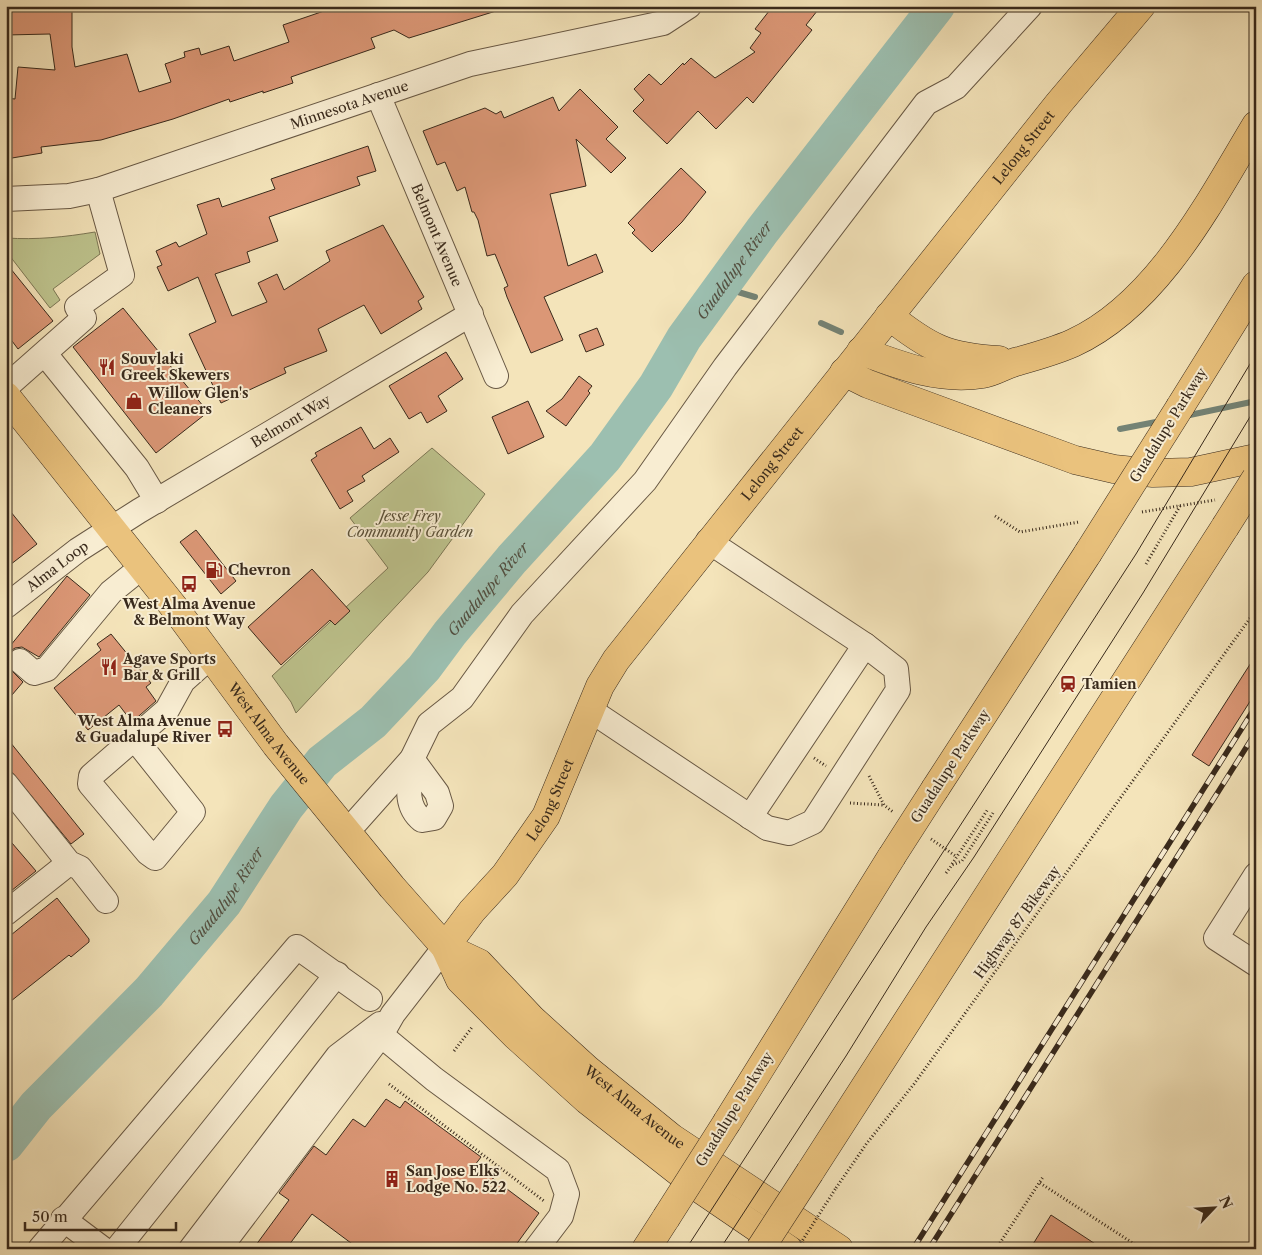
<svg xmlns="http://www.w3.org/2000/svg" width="1262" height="1255" font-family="'Libre Caslon Text',serif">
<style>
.green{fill:#bec48e;stroke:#7c7755}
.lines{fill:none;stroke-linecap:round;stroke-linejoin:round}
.stream{stroke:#748375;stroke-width:6}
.river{stroke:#9cbfb0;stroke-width:36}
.building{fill:#db9776;stroke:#392a1c}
.minor-casing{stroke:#685844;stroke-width:26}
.major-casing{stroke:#392a1c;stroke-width:29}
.highway-casing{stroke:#392a1c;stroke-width:29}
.path{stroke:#392a1c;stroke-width:3;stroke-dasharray:1 2.5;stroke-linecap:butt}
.minor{stroke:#f8edd2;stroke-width:24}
.major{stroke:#eac27d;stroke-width:28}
.highway{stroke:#eac27d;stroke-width:28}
.tram{stroke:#392a1c;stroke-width:1}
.rail-casing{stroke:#392a1c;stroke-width:5.5}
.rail{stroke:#f8edd2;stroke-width:4;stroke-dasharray:11;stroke-linecap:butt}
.highway-bridge-casing{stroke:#392a1c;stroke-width:29;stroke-linecap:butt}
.path-bridge{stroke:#392a1c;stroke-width:3;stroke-dasharray:1 2.5;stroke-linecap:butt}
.highway-bridge{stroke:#eac27d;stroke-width:28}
.labels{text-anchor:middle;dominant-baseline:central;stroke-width:4;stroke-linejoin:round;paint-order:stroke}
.street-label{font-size:14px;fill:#392a1c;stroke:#f8edd2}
.poi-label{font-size:14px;font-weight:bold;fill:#392a1c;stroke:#f8edd2;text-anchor:start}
.park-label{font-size:14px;font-style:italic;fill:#5a5038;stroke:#f8edd2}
.water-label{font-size:15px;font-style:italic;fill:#524f41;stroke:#f8edd2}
</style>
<rect width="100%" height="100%" fill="#f4e4ba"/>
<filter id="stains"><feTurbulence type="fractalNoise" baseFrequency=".004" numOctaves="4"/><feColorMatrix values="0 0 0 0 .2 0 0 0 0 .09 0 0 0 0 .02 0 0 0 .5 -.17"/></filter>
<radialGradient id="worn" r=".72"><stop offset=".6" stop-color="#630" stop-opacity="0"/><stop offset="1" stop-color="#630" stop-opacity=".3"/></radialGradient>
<g class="green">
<path d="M95,232L100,254L53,289L60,300L50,308L6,251V238C37,240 65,237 95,232Z"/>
<path d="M432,448L485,494L428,572L296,713L291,702L272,676L388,568L350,518Z"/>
</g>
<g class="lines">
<g class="stream">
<path d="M721,287L755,297"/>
<path d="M821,323L841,332"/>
<path d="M1185,416L1256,401"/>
<path d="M1120,429L1161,421"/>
</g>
<path class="river" id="s1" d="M6,1144L36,1106L149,992L224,903L286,807L322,762L373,722L424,668L450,633L512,559L605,457L656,386L684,338L762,231L937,6"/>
</g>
<g class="building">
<path d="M6,6H72V47L75,67L127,54L139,92L171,82L165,64L185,57L184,52L199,48L201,55L229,46L234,61L289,42L283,25L324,11L323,6H495L496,11L409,38L394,30L371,38L375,48L291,77L293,83L263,93V91L230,102L229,99L173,119L101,140L41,147L42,153L6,159V98L15,99L18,67L55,70L50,34L6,35Z"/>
<path d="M773,6H821L806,25L812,30L753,103L747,97L716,129L698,111L667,144L633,111L644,100L634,89L649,74L661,85L683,63L684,65L691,58L715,78L755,52L750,48L761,33L755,29Z"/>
<path d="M580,89L618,127L606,139L626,158L611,173L576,139L586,186L550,194L568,266L596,254L603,272L544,297L563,340L531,353L507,297L504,288L508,286L495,254L487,256L478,220L474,212H472L465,187L457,191L445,162L437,165L423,131L485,108L496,114L501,111L504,118L553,97L559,111Z"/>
<path d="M368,146L376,171L357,177L360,185L269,217L278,241L247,252L250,262L215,274L232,316L267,302L258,283L277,274L284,290L330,261L326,251L383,225L424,297L418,301L422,309L381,334L364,305L318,329L327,351L284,368L286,373L221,403L189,334L216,322L198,277L168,291L157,267L162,265L156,251L176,242L179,247L207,234L197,205L219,198L222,207L275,189L271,179Z"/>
<path d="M681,168L706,192L682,222L652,252L632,233L635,230L628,223Z"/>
<path d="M6,263L53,321L18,349L6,333Z"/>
<path d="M123,308L208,412L156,453L73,347Z"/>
<path d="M597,328L604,345L586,352L579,335Z"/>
<path d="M446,352L463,379L438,396L447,411L427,423L421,412L409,419L389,386Z"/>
<path d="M579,376L592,386L588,391L590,393L566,426L546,411L562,399Z"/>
<path d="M528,401L544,437L508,454L492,417Z"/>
<path d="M361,427L374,449L390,438L399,452L362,476L365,481L347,491L353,501L340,509L311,460L317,456L315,453Z"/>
<path d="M6,506L37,544L6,568Z"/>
<path d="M196,530L236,581L221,594L180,542Z"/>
<path d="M312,569L350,611L335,625L330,620L281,665L248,627Z"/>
<path d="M67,576L90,595L39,657L22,647L15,648L9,652L6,659L7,666L23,682L6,702V651Z"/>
<path d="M111,634L151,683L146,687L156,701L132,722L119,705L88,730L54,688L101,650L97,644Z"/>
<path d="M1256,655V692L1209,766L1192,755Z"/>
<path d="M6,737L84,834L71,844L6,765Z"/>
<path d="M6,836L36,871L6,895Z"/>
<path d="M57,898L89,939V942L71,957L69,955L6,1005V939Z"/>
<path d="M386,1099L400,1108L405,1101L481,1157L475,1165L539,1213L513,1249H359L312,1214L286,1249H253L289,1200L279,1193L314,1146L326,1155L353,1119L365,1127Z"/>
<path d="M1051,1215L1103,1249H1030Z"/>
</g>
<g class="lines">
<g class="minor-casing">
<g id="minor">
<path id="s2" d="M378,95L496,376"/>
<path id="s3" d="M6,199L69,196L98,190L470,64L663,23L689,6"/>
<path d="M45,354L137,468L157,501"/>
<path d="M6,387L84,318L77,307L122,275L98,190"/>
<path id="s4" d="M6,606L78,550L139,511L471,314"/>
<path d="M20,661L34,673L47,669L111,592L142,567"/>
<path d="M590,710L767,828L789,833L813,822L898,690L896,669L865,645L708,541"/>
<path d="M135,739L193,812L155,858L148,853L90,784L91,776L167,710L183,681L211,656"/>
<path d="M412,759L437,793L441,806L434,818L422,820C403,805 410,781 412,759Z"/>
<path d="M6,784L69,863L80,868L106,901"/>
<path d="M750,817L865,645"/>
<path d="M347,832L412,759L429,724L462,698L522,614L645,481L725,367L926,103L956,87L1030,6"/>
<path d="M1256,875L1216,938L1256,964"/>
<path d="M6,913L69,863"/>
<path d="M381,1035L434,1079L558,1170L567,1194L561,1216L536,1249"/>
<path d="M63,1219L103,1249"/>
<path d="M40,1249L297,947L370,999"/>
<path d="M117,1249L337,974"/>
<path d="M191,1249L338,1056L380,1024"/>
<path d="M219,1249L381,1035L393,1014L445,947"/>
</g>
</g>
<g class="major-casing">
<g id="major">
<path id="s5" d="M6,396L177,611L276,745L392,887L445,947L460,980L516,1036L587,1100L703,1191L788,1249"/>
<path id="s6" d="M445,947L472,911L505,875L546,816L600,686L616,660L1059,103L1141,6"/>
<path id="s7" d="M445,947L479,963L532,1019L587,1069L672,1138L839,1249"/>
</g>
</g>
<g class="highway-casing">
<g id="highway">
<path d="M889,316C929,348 947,357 999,360"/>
<path d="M861,351C901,366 940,381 983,374C995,372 1006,364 1019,361C1037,356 1055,351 1073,343C1158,304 1210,201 1256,125"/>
<path d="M844,372L868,384L1075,460L1114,469L1153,473L1191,472L1256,458"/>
<path d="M1180,407L1256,285"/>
<path d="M935,789L1088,553"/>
<path d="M727,1122L892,856"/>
<path d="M810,1172L1225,527"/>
<path d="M646,1249L666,1218"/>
</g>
</g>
<g class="path">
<path d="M1142,512L1215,500"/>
<path d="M995,516L1020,532L1079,522"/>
<path d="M1146,564L1180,506"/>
<path d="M814,758L826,766"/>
<path d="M869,776L884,805L893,812"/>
<path d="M850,803L883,805"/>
<path d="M931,839L957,857"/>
<path d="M952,864L988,809"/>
<path d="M946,873L952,865L962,861L993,813"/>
<path d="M454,1051L473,1026"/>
<path d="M389,1084L544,1201"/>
<path d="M1040,1183L1142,1249"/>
<path d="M836,1188L867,1143L914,1084L1256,610"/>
<path d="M996,1249L1043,1177"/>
</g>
<use href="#minor" class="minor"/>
<use href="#major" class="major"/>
<use href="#highway" class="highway"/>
<g class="tram">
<path d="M686,1249L1136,554L1256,354"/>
<path d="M720,1249L846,1056L926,927L974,857L1143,593L1256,407"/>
</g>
<g class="rail-casing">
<g id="rail">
<path d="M913,1249L1256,706"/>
<path d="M929,1249L1256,732"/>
</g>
</g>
<use href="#rail" class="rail"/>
<g class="highway-bridge-casing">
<g id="highway-bridge">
<path d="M1225,527L1256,478"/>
<path d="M1088,553L1180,407"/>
<path d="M892,856L935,789"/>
<path d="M666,1218L727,1122"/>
<path d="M760,1249L810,1172"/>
</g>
</g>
<path class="path-bridge" d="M797,1249L836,1188"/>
<use href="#highway-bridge" class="highway-bridge"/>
</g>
<defs>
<g id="restaurant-bare" transform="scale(1.35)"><path d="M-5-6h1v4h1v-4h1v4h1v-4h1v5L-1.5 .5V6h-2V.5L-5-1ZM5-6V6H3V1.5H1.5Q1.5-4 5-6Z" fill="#8f2418" stroke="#f8edd2" stroke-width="2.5" paint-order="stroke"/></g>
<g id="shop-bare" transform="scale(1.35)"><path d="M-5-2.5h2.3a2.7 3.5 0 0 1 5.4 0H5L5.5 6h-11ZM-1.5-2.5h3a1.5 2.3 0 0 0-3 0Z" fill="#8f2418" stroke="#f8edd2" stroke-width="2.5" paint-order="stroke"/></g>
<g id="fuel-bare" transform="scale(1.35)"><path d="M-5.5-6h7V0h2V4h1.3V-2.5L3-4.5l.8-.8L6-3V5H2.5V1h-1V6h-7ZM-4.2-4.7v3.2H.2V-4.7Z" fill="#8f2418" stroke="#f8edd2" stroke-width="2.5" paint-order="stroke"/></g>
<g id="bus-bare" transform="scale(1.35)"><path d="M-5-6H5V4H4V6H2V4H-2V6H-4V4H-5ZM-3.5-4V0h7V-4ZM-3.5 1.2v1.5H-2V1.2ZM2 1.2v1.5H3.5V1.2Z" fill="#8f2418" stroke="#f8edd2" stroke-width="2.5" paint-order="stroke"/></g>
<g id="station-bare" transform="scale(1.35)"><path d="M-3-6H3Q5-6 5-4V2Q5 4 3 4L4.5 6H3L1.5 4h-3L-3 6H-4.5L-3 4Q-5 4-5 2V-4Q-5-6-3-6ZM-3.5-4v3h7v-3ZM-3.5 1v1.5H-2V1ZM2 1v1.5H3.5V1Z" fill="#8f2418" stroke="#f8edd2" stroke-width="2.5" paint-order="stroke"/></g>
<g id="building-bare" transform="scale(1.35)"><path d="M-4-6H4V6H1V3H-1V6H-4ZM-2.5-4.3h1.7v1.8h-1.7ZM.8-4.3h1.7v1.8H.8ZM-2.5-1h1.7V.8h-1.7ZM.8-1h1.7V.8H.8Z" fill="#8f2418" stroke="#f8edd2" stroke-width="2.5" paint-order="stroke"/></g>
</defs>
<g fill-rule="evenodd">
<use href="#restaurant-bare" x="107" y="367"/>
<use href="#shop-bare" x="134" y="401"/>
<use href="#fuel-bare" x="214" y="570"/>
<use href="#bus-bare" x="189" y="584"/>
<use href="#restaurant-bare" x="109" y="667"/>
<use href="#station-bare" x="1068" y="684"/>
<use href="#bus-bare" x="225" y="729"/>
<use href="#building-bare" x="392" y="1179"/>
</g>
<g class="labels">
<g class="street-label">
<text stroke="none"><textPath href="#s3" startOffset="358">Minnesota Avenue</textPath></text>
<text stroke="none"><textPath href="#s6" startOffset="992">Lelong Street</textPath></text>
<text stroke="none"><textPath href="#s2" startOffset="152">Belmont Avenue</textPath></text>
<text stroke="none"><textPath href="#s4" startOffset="340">Belmont Way</textPath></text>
<text transform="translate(1168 425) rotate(-58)">Guadalupe Parkway</text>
<text stroke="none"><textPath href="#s6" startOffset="588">Lelong Street</textPath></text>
<text stroke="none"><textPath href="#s4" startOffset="65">Alma Loop</textPath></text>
<text stroke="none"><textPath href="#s5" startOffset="428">West Alma Avenue</textPath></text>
<text transform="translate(950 766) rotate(-57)">Guadalupe Parkway</text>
<text stroke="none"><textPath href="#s6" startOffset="182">Lelong Street</textPath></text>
<text transform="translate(1017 922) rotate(-54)">Highway 87 Bikeway</text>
<text stroke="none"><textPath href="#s7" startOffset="250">West Alma Avenue</textPath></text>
<text transform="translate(734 1109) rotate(-58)">Guadalupe Parkway</text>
</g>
<g class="poi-label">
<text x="121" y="359">Souvlaki<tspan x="121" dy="16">Greek Skewers</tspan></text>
<text x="148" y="393">Willow Glen's<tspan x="148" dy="16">Cleaners</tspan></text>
<text x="228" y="570">Chevron</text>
<text x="189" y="604" text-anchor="middle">West Alma Avenue<tspan x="189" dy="16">&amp; Belmont Way</tspan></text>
<text x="123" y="659">Agave Sports<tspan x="123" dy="16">Bar &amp; Grill</tspan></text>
<text x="1082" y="684">Tamien</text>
<text x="211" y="721" text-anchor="end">West Alma Avenue<tspan x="211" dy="16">&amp; Guadalupe River</tspan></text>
<text x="406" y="1171">San Jose Elks<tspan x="406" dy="16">Lodge No. 522</tspan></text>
</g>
<g class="park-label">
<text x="410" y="516">Jesse Frey<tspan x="410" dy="16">Community Garden</tspan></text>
</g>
<g class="water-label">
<text stroke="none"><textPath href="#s1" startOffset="1142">Guadalupe River</textPath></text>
<text stroke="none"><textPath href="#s1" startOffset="738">Guadalupe River</textPath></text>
<text stroke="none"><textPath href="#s1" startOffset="332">Guadalupe River</textPath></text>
</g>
</g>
<rect width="1262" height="1255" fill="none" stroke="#f4e4ba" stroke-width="25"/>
<rect x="8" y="8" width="1247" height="1240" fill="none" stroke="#392a1c" stroke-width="2.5"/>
<rect x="12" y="12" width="1237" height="1230" fill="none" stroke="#392a1c"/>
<g transform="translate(1214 1208) rotate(65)" stroke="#f8edd2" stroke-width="4" paint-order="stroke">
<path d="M0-4L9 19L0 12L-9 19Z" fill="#392a1c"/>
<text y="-8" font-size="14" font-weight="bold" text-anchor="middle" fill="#392a1c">N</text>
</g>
<path d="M25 1222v8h151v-8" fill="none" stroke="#392a1c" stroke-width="2.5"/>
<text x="32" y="1222" font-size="15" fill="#392a1c" stroke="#f8edd2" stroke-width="4" paint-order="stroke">50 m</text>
<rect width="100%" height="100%" filter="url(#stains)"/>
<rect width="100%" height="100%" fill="url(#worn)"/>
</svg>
